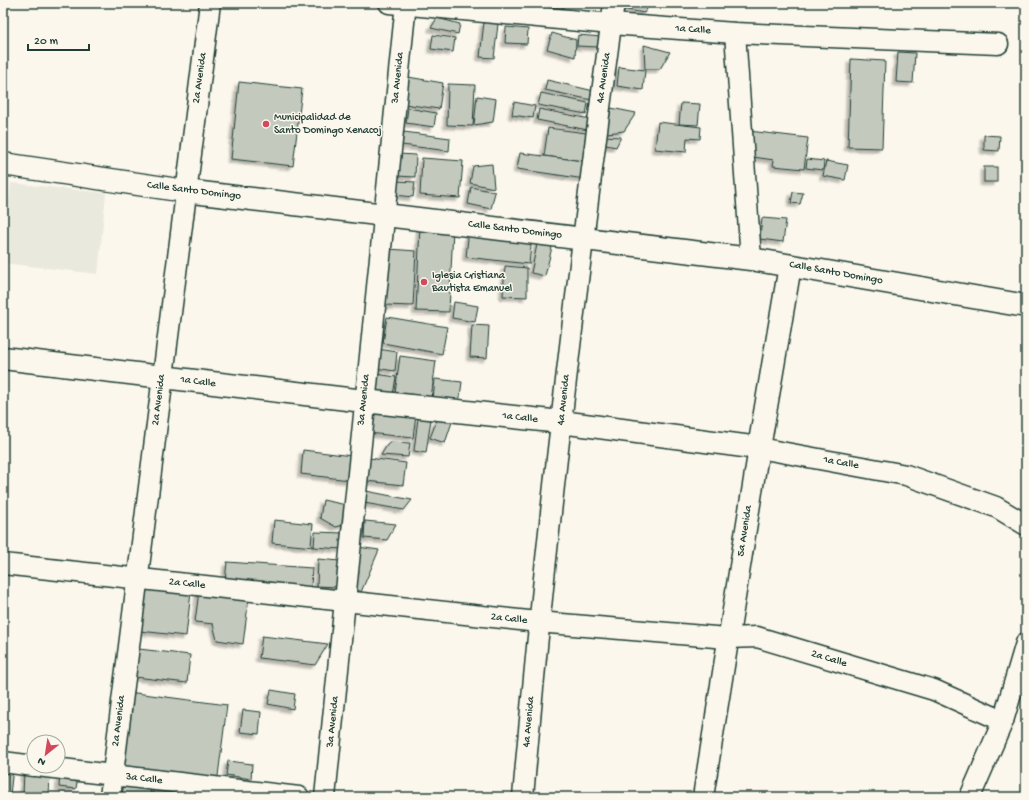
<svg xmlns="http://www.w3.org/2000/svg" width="1029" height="800" font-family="'Gochi Hand',sans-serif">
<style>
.built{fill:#eae9de}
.building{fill:#c4c9be;stroke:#1f3d34;filter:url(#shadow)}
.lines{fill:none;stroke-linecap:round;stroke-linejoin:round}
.minor-casing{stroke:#1f3d34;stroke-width:23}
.secondary-casing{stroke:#1f3d34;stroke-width:25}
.minor{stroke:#fbf7ec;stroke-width:20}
.secondary{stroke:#fbf7ec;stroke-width:22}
.poi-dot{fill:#d1495b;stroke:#fbf7ec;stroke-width:1.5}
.labels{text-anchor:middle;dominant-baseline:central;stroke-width:3;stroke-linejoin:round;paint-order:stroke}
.street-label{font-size:11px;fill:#1f3d34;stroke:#fbf7ec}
.poi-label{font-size:11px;fill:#1f3d34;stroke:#fbf7ec;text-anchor:start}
</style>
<defs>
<filter id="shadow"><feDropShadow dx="-3.5" dy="3.5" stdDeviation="1" flood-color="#0004"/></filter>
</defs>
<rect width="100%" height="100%" fill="#fbf7ec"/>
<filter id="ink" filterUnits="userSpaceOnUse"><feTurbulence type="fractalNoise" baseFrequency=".025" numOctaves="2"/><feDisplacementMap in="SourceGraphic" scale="8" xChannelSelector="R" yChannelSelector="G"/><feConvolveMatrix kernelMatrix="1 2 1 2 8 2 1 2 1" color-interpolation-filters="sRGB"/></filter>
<g filter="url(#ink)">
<path class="built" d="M11,183L106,193L98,274L3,263Z"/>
<g class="building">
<path d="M538,3H564L563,15L537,12Z"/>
<path d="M623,3H644L649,6L644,13L622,9Z"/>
<path d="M437,18L460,24L458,34L431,28Z"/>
<path d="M484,22L498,24L494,58L480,57Z"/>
<path d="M506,27L528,29L527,44L505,43Z"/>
<path d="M552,33L576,40L575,57L547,49Z"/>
<path d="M433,35L455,38L453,52L431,49Z"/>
<path d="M578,35L602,37L598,47L577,46Z"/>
<path d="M644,45L670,52L660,69H645Z"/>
<path d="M898,52L915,53L913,83L896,82Z"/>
<path d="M851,59L885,61L882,148L848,147Z"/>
<path d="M619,67L645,70L643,90L617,86Z"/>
<path d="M408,77L443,83L439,109L404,104Z"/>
<path d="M547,80L594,91L592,100L545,90Z"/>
<path d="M239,82L302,89L293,166L231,159Z"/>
<path d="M448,84L475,85L473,126L447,125Z"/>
<path d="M541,93L588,103L586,114L538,105Z"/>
<path d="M477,96L496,99L493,122L474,125Z"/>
<path d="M514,102L535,106L533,118L512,115Z"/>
<path d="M681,103L700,104L698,125L679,124Z"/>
<path d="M408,108L436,113L434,127L406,123Z"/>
<path d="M611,108L636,113L624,131L607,133Z"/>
<path d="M539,109L590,119L588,130L537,120Z"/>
<path d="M658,122L701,127L700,139L687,138L686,152L655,149Z"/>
<path d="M548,128L586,133L583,161L544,156Z"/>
<path d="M749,131L808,138L804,169L773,166L774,160L746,156Z"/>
<path d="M404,132L450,138L449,151L402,145Z"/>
<path d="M984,135L1000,136L999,151L984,150Z"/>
<path d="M603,136L621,137L616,147L606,145Z"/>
<path d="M520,153L583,161L587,163L585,179L517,169Z"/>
<path d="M398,154L416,155L415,177L397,176Z"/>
<path d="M422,158L463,161L460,198L420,195Z"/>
<path d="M807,159L824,161L823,170L806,168Z"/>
<path d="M826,161L848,165L845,180L823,176Z"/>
<path d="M492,164L494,188L470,183L473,166Z"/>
<rect x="984" y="167" width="13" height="15"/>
<path d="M396,181L415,182L413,197L395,195Z"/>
<path d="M471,187L495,192L491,209L468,204Z"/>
<path d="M793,192L803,193L800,204L791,203Z"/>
<path d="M762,218L786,220L783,242L760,239Z"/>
<path d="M420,227L453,229L449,312L416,311Z"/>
<path d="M469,229L532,237L529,264L466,257Z"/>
<path d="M538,240L553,243L545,276L531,273Z"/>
<path d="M389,249L416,251L413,306L385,305Z"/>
<path d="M505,266L527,268V297L503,296Z"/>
<path d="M454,302L478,306L475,322L452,318Z"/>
<path d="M387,317L447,327L442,354L383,343Z"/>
<path d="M472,325L489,326L487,358L470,357Z"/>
<path d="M378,349L397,352L395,371L375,368Z"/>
<path d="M400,356L436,361L431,398L395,393Z"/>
<path d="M376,374L396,377L393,395L373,392Z"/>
<path d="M435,379L462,382L459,404L433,400Z"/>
<path d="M372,408L416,414L413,438L369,433Z"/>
<path d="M438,417L452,422L445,443L430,438Z"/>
<path d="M418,418L431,419L426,453L414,451Z"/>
<path d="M389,442L410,443L408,457L381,455Z"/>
<path d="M303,450L352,456L349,480L301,474Z"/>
<path d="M369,458L406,463L403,485L366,481Z"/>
<path d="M366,491L412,500L404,510L364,503Z"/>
<path d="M323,500L351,506L347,524L336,527L320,518Z"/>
<path d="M274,520L313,524L311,545L314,547L272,543Z"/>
<path d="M365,521L396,524L387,540L364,538Z"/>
<path d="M315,532L343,533L342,549L314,547Z"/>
<path d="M358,547L379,550L361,592L354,587Z"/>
<path d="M318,559L340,561L338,587L317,586Z"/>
<path d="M227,562L312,568L311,588L225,581Z"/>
<path d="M145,587L191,592L186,636L140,631Z"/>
<path d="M199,591L249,597L243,644L217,640L213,624L195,622Z"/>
<path d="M262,636L328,644L315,665L259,658Z"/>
<path d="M139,649L190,655L187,683L135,677Z"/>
<path d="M271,690L295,694L293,709L268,704Z"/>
<path d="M128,692L227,705L217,784L119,771Z"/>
<path d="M243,710L261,712L259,734L240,732Z"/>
<path d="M228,761L252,764L251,779L226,775Z"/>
<path d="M3,767L13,768L10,795L3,794Z"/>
<path d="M24,770L50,771L49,797H23Z"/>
<path d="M60,773L78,775L76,789L59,787Z"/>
<path d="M124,782L151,786L150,797H122Z"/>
<path d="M154,785L174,789L172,797H152Z"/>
<path d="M182,787L199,790L198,797H180Z"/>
</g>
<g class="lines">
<g class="minor-casing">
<g id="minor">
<path d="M389,3L611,24L735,33L998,44"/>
<path d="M735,33L751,259"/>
<path d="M3,564L538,622L727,638L757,637L934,690L1003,721"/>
<path d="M3,762L34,766"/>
<path d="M37,766L299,797"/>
<path d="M110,797L210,3"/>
<path d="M325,797L406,3"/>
<path d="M523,797C546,532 578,267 614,3"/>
<path d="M703,797L759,448L906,475L996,507L1026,525"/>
<path d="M970,797L1003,721L1026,643"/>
</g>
</g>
<g class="secondary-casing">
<g id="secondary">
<path d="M3,164L185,191L751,259L1026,306"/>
<path d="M3,358L364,401L561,422L759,448L790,266"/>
</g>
</g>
<use href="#minor" class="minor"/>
<use href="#secondary" class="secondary"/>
</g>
</g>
<g class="poi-dot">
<circle cx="266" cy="124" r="4"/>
<circle cx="424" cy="282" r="4"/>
</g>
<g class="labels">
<g class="street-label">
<text transform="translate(693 30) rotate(4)">1a Calle</text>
<text transform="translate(200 78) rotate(-82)">2a Avenida</text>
<text transform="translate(398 78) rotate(-84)">3a Avenida</text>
<text transform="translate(604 78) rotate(-82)">4a Avenida</text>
<text transform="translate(194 191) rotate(7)">Calle Santo Domingo</text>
<text transform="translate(515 230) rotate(7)">Calle Santo Domingo</text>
<text transform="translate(836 273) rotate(10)">Calle Santo Domingo</text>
<text transform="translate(198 382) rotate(7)">1a Calle</text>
<text transform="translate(159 400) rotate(-83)">2a Avenida</text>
<text transform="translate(364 400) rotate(-84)">3a Avenida</text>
<text transform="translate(564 400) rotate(-84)">4a Avenida</text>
<text transform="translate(520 418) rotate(6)">1a Calle</text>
<text transform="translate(841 463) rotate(10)">1a Calle</text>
<text transform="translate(745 531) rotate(-81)">5a Avenida</text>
<text transform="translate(187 584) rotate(6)">2a Calle</text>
<text transform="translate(509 619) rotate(6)">2a Calle</text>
<text transform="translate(829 659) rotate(17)">2a Calle</text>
<text transform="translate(119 721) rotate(-83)">2a Avenida</text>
<text transform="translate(333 722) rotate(-84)">3a Avenida</text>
<text transform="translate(529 722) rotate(-85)">4a Avenida</text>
<text transform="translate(144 779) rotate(7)">3a Calle</text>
</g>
<g class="poi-label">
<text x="274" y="118">Municipalidad de<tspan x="274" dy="13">Santo Domingo Xenacoj</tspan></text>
<text x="432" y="276">Iglesia Cristiana<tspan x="432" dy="13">Bautista Emanuel</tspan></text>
</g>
</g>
<rect width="1029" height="800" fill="none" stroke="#fbf7ec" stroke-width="16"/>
<rect x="8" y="8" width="1013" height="784" fill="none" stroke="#1f3d34" stroke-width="1.5" filter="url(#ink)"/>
<g transform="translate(46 754) rotate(210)"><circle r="19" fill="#fbf7ec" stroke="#a3ada2"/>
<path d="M0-3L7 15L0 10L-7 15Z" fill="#d1495b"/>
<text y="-6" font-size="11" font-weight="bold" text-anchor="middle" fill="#1f3d34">N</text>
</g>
<path d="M28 44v6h61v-6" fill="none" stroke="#1f3d34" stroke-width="2"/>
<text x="34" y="44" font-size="12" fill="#1f3d34" stroke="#fbf7ec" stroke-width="3" paint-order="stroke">20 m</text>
</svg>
